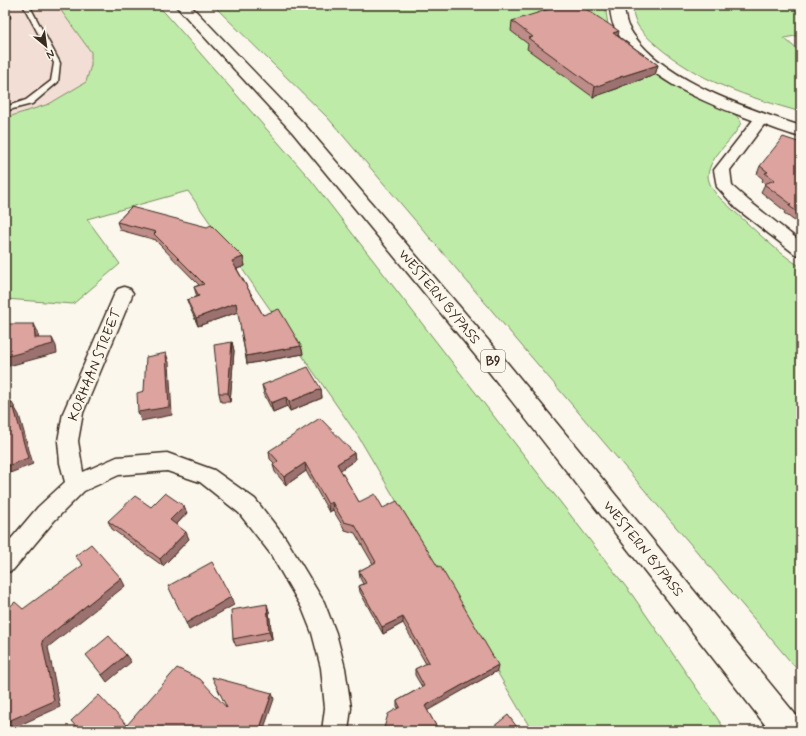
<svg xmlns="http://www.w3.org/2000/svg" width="806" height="736" font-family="Mynerve,sans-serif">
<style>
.built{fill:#f2ded5}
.green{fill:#bfeba8;stroke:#7d8a63}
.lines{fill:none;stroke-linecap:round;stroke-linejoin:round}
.service-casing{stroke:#3b2a1e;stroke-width:3}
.minor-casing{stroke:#3b2a1e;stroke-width:3}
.tertiary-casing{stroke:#3b2a1e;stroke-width:3}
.trunk-casing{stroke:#3b2a1e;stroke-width:3}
.service{fill:#fbf7ec;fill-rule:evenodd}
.minor{fill:#fbf7ec;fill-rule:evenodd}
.tertiary{fill:#fbf7ec;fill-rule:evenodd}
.trunk{fill:#fbf7ec;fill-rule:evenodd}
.wall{fill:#be8c89;stroke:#3b2a1e}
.shaded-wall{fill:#9b726f;stroke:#3b2a1e}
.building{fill:#dda39f;stroke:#3b2a1e}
.labels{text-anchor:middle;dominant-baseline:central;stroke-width:3.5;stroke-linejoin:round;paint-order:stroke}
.shield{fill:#fbf7ec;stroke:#75685c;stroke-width:1}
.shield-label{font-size:13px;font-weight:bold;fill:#3b2a1e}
.street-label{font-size:14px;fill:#3b2a1e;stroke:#fbf7ec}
</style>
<rect width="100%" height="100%" fill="#fbf7ec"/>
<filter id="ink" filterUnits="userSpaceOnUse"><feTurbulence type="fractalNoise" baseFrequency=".025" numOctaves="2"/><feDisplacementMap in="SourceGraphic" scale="8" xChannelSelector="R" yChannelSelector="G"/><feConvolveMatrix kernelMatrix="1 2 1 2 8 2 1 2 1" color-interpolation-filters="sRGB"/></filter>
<g filter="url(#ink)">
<path class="built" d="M5,5H57L91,52V65L86,82L49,104L5,118Z"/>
<g class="green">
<path d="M57,5H157L166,14L311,180L633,596L726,731H532L358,436L188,191L87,219L120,264L73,304L5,299V118L49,104L86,82L91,65V52Z"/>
<path d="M213,5H605L608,25L632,56L655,74L678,89L736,115L741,122C735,140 709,155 708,176C708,179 710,185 712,188C717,197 727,204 735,212C756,231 777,252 801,267V674L328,118Z"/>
<path d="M633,5H801V35L784,38L801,53V112C748,97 697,81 655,44C647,37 637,28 634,17C633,13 633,9 633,5Z"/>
</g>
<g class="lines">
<g class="service-casing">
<path id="service" d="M23,5H29L60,63L58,82L32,104L5,111V107L26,100L51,81L54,63Z"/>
</g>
<g class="minor-casing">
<g id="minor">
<path d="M762,114L767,115L769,118L730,170L732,186L749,201L801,242V256L795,254L737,209L720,190L717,187L714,170L757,115Z"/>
<path d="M124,287L130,289L133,293L83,413L78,441L83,472L117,457L167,453L214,470L255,499L286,539L324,602L336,633L345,668L351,708L348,731H322L325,708L321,668L312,633L302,608L270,553L239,513L200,482L167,471L119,475L84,491L54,521L13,570L5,573V546L38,507L65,482L60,463L58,441L63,413L115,293L118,289Z"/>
</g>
</g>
<g class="tertiary-casing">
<path id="tertiary" d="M609,5H623C625,12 625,19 628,26C656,79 747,108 801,126V137C785,133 770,127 755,121C703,102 640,78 614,26C611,20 611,12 609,5Z"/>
</g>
<g class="trunk-casing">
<path id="trunk" d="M175,5H190L305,125L505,360L800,720L801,731H770L489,372L293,133Z"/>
</g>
<use href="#service" class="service"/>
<use href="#minor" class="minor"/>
<use href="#tertiary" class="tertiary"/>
<use href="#trunk" class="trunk"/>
</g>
<g class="wall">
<path d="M512,21L618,36L658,65L655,75L619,87V88L593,97L527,49L528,44L511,31Z"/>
<path d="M801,143V226L784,213L785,211L761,192L765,184L762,181L763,179L757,174L760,166Z"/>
<path d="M131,207L243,257L245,266L237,269L263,315L301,346L303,354L247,364L238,312L198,326L190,308L187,300L197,297L194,287L199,285L157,242L156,240L120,230L117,222Z"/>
<path d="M232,342L234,351L230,402H221L219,393Z"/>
<path d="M262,385L321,389L322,398L290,411L287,406L273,412L264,394Z"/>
<path d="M269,451L354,453L355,460L340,470L359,502L383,508L497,671L427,710L439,731H385L384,728L398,708L397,706V701L422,687L415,675V669L426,664L403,623L383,634L360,592L359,586L363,584L360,578L359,571L373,564L355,533L345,530L333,510L329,512L306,471L286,485L275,472L273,465L275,464L270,459Z"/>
<path d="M151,507L187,513L176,525L189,539L163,566L112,529L108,521Z"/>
<path d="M269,611L272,639L236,646L233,639Z"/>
</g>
<g class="shaded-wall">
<path d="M8,10L11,18L5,19V11Z"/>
<path d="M619,31L617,41L613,33Z"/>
<path d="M5,36H6L9,43L5,44Z"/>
<path d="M658,65L655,75L619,87V88L593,97L595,87L620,77Z"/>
<path d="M243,257L245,266L234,270L232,261Z"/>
<path d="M236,303L238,312L198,326L196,318Z"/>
<path d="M34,324L38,332L39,347L35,338Z"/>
<path d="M52,338L56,346L57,353L5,367V357Z"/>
<path d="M232,342L234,351L230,402L228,393Z"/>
<path d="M301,346L303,354L247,364L246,356Z"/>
<path d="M166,353L169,362L172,415L141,421L138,412Z"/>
<path d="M321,389L322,398L290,411L289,402Z"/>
<path d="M286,397L287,406L273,412L271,403Z"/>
<path d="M11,401L19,415L33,464L5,475V467Z"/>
<path d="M354,453L355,460L338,472L337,464Z"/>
<path d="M305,463L306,471L286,485L284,477Z"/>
<path d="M332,502L333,510L329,512L328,504Z"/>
<path d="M184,506L187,513L173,528L170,520Z"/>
<path d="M186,532L189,539L163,566L160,559Z"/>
<path d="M121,578L125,586L48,647L60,707L13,728L15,731H12L6,722L42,641Z"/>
<path d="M231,597L234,605L189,630L186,623Z"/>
<path d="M267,604L269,611L272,639L269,632Z"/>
<path d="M403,617V623L383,634L382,627Z"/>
<path d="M126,655L131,662L107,682L102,675Z"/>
<path d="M498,665L497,671L425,712V706Z"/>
<path d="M272,693L274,699L263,731H259Z"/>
</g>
<g class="building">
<path d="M5,5L8,10L5,11Z"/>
<path d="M562,5H580L619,31L613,33L658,65L620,77H621L595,87L528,38L533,37L512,21Z"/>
<path d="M783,137L801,143V215L788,205L791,204L764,184L775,180L765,173L768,172L760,166Z"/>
<path d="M131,207L207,227L211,225L243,257L232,261L263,315L279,309L301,346L246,356L236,303L196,318L187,300L199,296L194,287L204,284L154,234L156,232L117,222Z"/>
<path d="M5,324H34L35,338H52L53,344L5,357Z"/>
<path d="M232,342L228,393H219L214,345Z"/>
<path d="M166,353L169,407L138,412L137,393L144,391L146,357Z"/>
<path d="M308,367L321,389L289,402L286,397L271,403L262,385Z"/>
<path d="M11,401L10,409L14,408L28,458L5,467V402Z"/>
<path d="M320,418L354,453L337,464L359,502L375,494L383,508L397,501L438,567L440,566L498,665L425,706L439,731H396L384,728L388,714L400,707L397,701L424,686L415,669L429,662L403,617L382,627L359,586L366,583L359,571L376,562L355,525L344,522L332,502L328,504L305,463L284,477L273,465L278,461L269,451Z"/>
<path d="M165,493L184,506L170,520L186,532L160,559L108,521L135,496L151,507Z"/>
<path d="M91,544L121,578L42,641L54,701L6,722L12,731H5V638H6L5,637V611L15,602L23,609L83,565L75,556Z"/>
<path d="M212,562L231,597L186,623L168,586Z"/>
<path d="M267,604L269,632L233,639L231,610Z"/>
<path d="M109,636L126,655L102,675L86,655Z"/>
<path d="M177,668L200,679L227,708L212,677L272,693L259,731H80L71,721L99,695L127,725Z"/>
<path d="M508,715L520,731H488Z"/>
</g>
</g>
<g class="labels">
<rect class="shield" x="481" y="350" width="24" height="22" rx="3"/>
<g class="shield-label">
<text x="493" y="361">B9</text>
</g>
<g class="street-label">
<text transform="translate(439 297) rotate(50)">WESTERN BYPASS</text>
<text transform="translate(95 365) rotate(-68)">KORHAAN STREET</text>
<text transform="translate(643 549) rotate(51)">WESTERN BYPASS</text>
</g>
</g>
<rect width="806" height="736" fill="none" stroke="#fbf7ec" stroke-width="20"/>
<rect x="10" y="10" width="786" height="716" fill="none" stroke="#3b2a1e" stroke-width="1.5" filter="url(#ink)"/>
<g transform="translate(46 46) rotate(151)" stroke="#fbf7ec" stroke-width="3" paint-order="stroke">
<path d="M0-3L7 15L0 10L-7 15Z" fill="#3b2a1e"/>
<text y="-6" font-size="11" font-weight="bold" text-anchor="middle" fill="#3b2a1e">N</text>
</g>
</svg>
